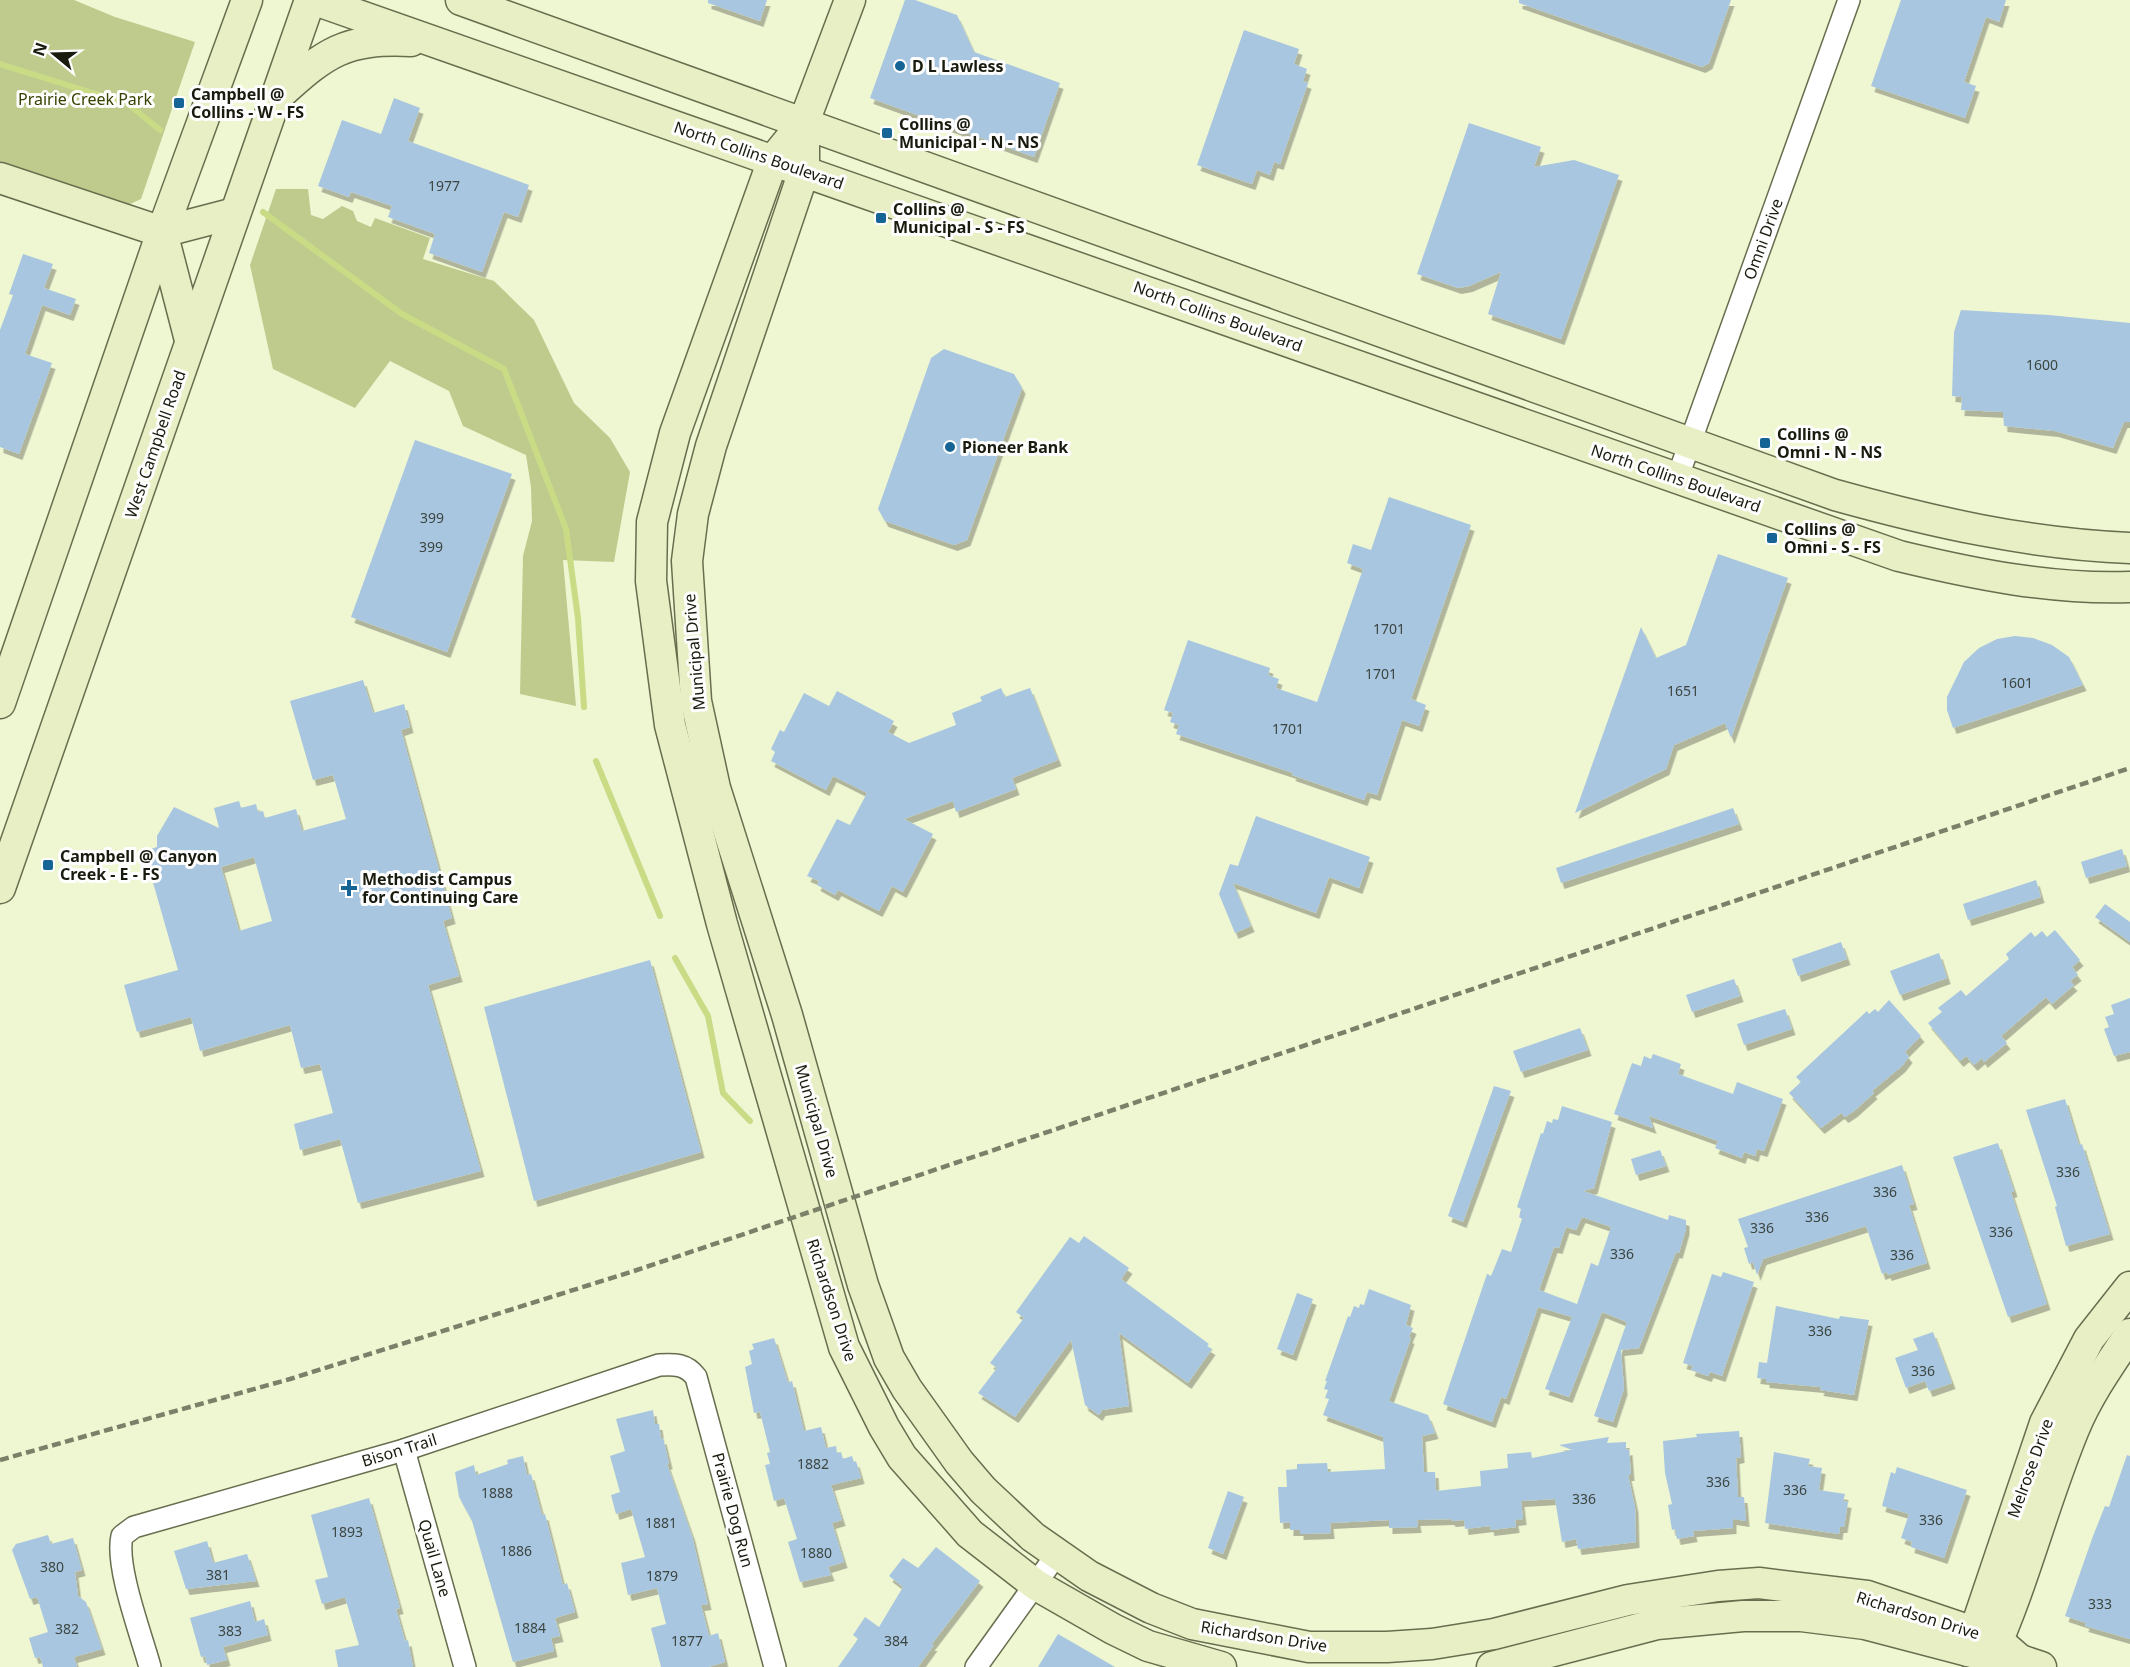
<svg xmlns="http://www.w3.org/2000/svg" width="2130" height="1667" font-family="'Noto Sans',sans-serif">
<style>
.green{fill:#becb8d}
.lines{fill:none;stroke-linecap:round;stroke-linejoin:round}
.stream{stroke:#cadb86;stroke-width:6}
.building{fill:#a8c6df;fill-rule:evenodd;filter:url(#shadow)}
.street-casing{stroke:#676e4e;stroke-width:24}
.secondary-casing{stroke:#676e4e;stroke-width:33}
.street{stroke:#fff;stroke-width:21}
.secondary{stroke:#e8efc5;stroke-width:30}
.rail{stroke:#7b8169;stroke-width:4.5;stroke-dasharray:9 4.5;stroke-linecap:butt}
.poi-dot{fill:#166496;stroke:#fefefe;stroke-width:2}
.labels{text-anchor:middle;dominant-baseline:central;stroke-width:6;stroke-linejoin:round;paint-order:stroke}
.number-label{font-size:14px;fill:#3c4642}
.poi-label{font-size:16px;font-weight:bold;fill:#181b0e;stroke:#fefefe;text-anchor:start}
.park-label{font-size:16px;fill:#384100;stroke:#fefefe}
.street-label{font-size:16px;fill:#181b0e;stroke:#fefefe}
</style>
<defs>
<filter id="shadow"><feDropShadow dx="3.5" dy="6" stdDeviation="0" flood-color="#0004"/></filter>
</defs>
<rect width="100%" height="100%" fill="#eef6d2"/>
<g class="green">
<path d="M0,0H74L115,17L195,42L141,199L126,206L0,164Z"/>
<path d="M276,189H308L311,215L323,219L342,206L353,211L357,221L371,227L375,218L430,238L423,259L494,281L534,320L574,403L610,438L630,472L614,562L563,560L576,706L520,694L523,556L532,521L531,487L526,455L463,426L449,391L390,361L355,408L273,369L250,265Z"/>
</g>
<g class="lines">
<g class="stream">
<path d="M0,64L128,104L160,130"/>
<path d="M263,212L402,314L504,369L566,529L578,618L584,707"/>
<path d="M596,761L660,916"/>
<path d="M675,958L708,1016L723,1093L750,1121"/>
</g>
</g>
<g class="building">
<path d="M708,0H767L760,21L708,3Z"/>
<path d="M905,0H915L957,15L974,52L1060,83L1034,157L870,98Z"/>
<path d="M1519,0H1731L1709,63L1702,67L1519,3Z"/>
<path d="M1901,0H2006L1999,22L1986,17L1964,82L1976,86L1965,118L1871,86Z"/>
<path d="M1244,30L1299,49L1294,64L1307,69L1303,81L1308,83L1280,164L1274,162L1270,175L1257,170L1252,184L1197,165Z"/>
<path d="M394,98L420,108L408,141L529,185L518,217L504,212L482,272L429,253L435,234L388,217L392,206L351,192L349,197L318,186L342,120L381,134Z"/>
<path d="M1469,123L1541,147L1534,167L1574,160L1619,175L1561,339L1488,314L1501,272L1469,286L1458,288L1417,274Z"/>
<path d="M23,254L53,264L44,288L76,299L70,315L42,305L25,354L52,363L19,454L0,447V330L13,295L9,294Z"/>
<path d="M1961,310L2049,315L2130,323V422H2124L2113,448L2055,431L2004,426L2003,412L1961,410L1962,397L1952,396L1954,332Z"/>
<path d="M944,349L1014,374L1022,388L967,540L954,545L885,521L878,509L931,358Z"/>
<path d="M415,440L512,474L447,652L351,617Z"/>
<path d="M1389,497L1471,525L1411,699L1426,705L1419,726L1402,720L1377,795L1367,792L1364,800L1292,775L1293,773L1176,734L1179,725L1170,722L1173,713L1164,710L1188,640L1270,668L1268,675L1279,679L1276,688L1317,702L1363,569L1347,563L1353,544L1371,550Z"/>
<path d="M1718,554L1788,578L1731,738L1725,723L1674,745L1666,769L1575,813L1641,627L1656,658L1686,645Z"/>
<path d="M2015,636L2033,638L2052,645L2069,657L2083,685L1953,728L1947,710V697L1964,662L1979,648L1997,639Z"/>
<path d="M363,680L373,713L404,704L410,727L401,730L452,918L443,921L459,976L428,985L481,1171L358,1203L340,1139L300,1150L294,1124L333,1113L320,1064L301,1068L290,1025L200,1051L191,1017L137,1032L124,985L178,970L144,851L157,847V836L174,807L219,828L214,808L239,801L241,808L256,804L258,812L263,811L265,818L296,809L302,831L346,819L333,775L313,780L290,701ZM254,857L272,921L239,931L221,867Z"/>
<path d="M1001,688L1005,697L1030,688L1058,760L1012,778L1016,789L956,812L953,801L904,819L933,834L903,892L892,886L879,911L838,890L835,895L817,885L819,881L807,876L837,819L850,825L867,793L833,776L826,790L771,761L775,752L771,749L780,730L784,732L804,693L829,706L837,691L894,721L888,732L909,743L956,725L952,713L982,701L980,697Z"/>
<path d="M1733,808L1739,824L1561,883L1556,868Z"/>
<path d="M1256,816L1370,857L1359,888L1329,877L1316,913L1233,883L1251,926L1235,933L1219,894L1230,864L1238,866Z"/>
<path d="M2122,849L2127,866L2086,878L2081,862Z"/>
<path d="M2036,880L2041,897L1968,920L1963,904Z"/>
<path d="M2105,904L2130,922V942L2095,917Z"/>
<path d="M2055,930L2080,960L2072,967L2078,975L2070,981L2074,985L2052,1004L2046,997L2001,1036L2007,1043L1984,1062L1982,1058L1974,1065L1966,1056L1960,1061L1928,1023L1942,1012L1938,1008L1961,990L1966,996L2009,959L2006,954L2031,932L2035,937L2042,931L2047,937Z"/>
<path d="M1841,942L1847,959L1798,976L1792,959Z"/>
<path d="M1939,953L1947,978L1900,995L1890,971Z"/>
<path d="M650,960L701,1152L534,1201L484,1007Z"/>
<path d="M1734,979L1740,996L1692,1012L1686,995Z"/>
<path d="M2130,998V1052L2114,1056L2104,1029L2109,1027L2105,1017L2114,1014L2111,1005Z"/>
<path d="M1889,1000L1921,1036L1905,1052L1909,1057L1902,1066L1872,1091L1874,1093L1854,1111L1845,1117L1841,1113L1821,1128L1789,1093L1801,1082L1796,1077L1867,1011L1869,1014L1875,1009L1878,1012Z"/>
<path d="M1785,1009L1792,1029L1744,1045L1737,1024Z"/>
<path d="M1580,1028L1588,1050L1521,1072L1513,1051Z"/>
<path d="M1653,1054L1681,1064L1678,1074L1733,1094L1737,1082L1783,1099L1764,1151L1757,1149L1755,1156L1744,1152L1742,1158L1715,1148L1718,1141L1649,1116L1653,1128L1614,1114L1632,1063L1641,1066L1644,1056L1651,1059Z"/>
<path d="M1494,1086L1511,1091L1463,1222L1448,1216Z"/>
<path d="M2065,1099L2079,1145L2082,1144L2110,1234L2066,1246L2055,1207L2057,1206L2026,1110Z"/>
<path d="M1562,1106L1612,1122L1594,1188L1583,1191L1668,1220L1669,1215L1686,1220V1229L1679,1253L1676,1252L1639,1348L1621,1350L1624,1389L1613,1422L1594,1416L1627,1322L1602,1312L1569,1397L1545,1389L1572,1317L1538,1307L1506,1399L1501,1397L1492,1422L1443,1404L1487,1274L1491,1276L1502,1249L1511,1252L1522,1219L1519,1217L1521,1209L1517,1207L1541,1133L1543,1134L1547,1121L1552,1123L1553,1119L1558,1120ZM1582,1217L1611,1227L1598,1266L1591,1263L1577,1304L1539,1290L1554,1247L1559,1248L1566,1227L1576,1230Z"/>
<path d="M1998,1143L2014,1191L2011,1192L2047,1304L2008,1317L1953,1157Z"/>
<path d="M1660,1150L1666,1166L1636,1175L1631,1159Z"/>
<path d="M1902,1165L1914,1204L1909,1205L1927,1263L1888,1275L1887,1272L1882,1274L1866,1226L1763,1259L1757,1275L1753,1262L1749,1264L1744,1248L1748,1247L1738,1219Z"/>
<path d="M1084,1236L1129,1268L1121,1279L1209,1344L1207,1346L1212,1349L1188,1383L1119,1333L1129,1406L1102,1410L1099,1415L1085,1405L1071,1340L1015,1417L978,1393L997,1368L990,1363L1024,1318L1016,1312L1070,1237L1079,1243Z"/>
<path d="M1723,1272L1754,1282L1722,1376L1710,1372L1708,1376L1691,1370L1693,1366L1683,1363L1712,1274L1721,1277Z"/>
<path d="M1369,1289L1411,1305L1406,1325L1413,1328L1409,1337L1411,1338L1389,1401L1428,1415L1435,1433L1422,1436L1424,1472H1435L1436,1491L1481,1486L1480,1471L1508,1468L1507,1454L1531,1452L1532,1458L1572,1450L1559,1445L1609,1437L1607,1443L1626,1442V1450L1629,1449L1631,1475H1628L1635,1507L1636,1542L1578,1549L1576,1539L1562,1542L1555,1499L1521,1501L1523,1519L1515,1520L1516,1527L1491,1530L1490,1526L1465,1529L1464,1520L1452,1521L1451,1519L1417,1520L1418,1527L1389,1528V1520L1330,1523L1331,1533L1300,1534V1530H1290V1522L1280,1523L1278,1487H1287L1286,1470L1297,1469V1464L1327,1463L1328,1472L1385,1469L1383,1437L1323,1415L1329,1399L1325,1398L1328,1390L1324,1389L1327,1381H1325L1348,1316L1350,1317L1354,1306L1359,1308L1360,1304L1364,1305Z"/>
<path d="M1297,1293L1313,1299L1293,1355L1277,1349Z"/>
<path d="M1776,1306L1839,1319L1840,1316L1869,1320L1854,1395L1820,1390L1821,1387L1766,1382V1379L1757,1378L1759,1362L1767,1363Z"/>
<path d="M1933,1332L1952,1383L1929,1391L1925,1381L1906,1388L1895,1358L1918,1350L1913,1339Z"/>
<path d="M774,1338L788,1383L792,1381L804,1431L821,1427L826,1448L836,1446L837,1453L841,1452L843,1459L852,1456L854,1462L856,1461L861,1478L831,1485L842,1520L832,1523L844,1562L828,1567L831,1575L800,1582L788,1542L797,1539L784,1498L774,1501L765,1465L770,1464L767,1453L770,1452L760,1412L754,1413L745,1367L752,1364L749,1351L754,1349L752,1344Z"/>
<path d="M653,1410L655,1424H659L661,1439L663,1438L669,1463L667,1464L692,1536L708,1604L701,1605L709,1636L718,1633L725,1662L708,1667H661L651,1628L666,1624L657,1588L628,1595L621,1563L645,1557L631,1509L616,1514L611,1495L620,1492L610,1456L625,1451L616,1419Z"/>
<path d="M1739,1431L1741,1457L1736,1458L1738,1497H1744L1746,1521L1733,1519V1528L1693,1531L1694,1536L1677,1539L1675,1529L1672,1530L1668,1505L1672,1504L1665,1473L1663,1441L1697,1437L1696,1434Z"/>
<path d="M1774,1452L1810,1459L1808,1466L1822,1468L1819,1490L1845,1494L1843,1501L1848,1502L1844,1527H1840L1839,1534L1765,1523Z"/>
<path d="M2127,1455L2130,1456V1639L2085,1626L2086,1623L2065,1616L2093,1536L2105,1506L2109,1507Z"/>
<path d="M523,1456L527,1475L531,1474L542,1515L545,1514L563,1585L567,1583L575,1612L555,1618L560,1636L551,1638L554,1651L513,1662L472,1521L459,1497L455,1472L474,1465L476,1475L508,1464L507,1460Z"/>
<path d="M1897,1467L1967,1490L1944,1558L1911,1547L1912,1542L1901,1538L1909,1514L1882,1506L1891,1472L1895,1474Z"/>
<path d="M1228,1491L1244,1497L1223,1554L1208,1548Z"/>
<path d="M369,1498L400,1608L396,1609L405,1641L408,1640L413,1667H338L335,1650L359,1645L345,1597L322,1604L315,1580L328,1577L311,1515Z"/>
<path d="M48,1535L51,1544L73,1538L82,1570L75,1572L78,1596L86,1602L102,1649L74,1657L77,1667H43L40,1657L35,1658L29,1638L48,1632L37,1597L30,1599L12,1550L16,1544Z"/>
<path d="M207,1541L213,1563L247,1554L256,1581L186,1589L174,1551Z"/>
<path d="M936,1547L980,1581L931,1645H934L918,1667H838L858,1639L853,1635L865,1617L879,1627L903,1587L889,1576L903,1558L918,1568Z"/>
<path d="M250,1601L255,1622L264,1619L268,1635L223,1647L227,1660L207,1665L205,1656L201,1657L190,1618Z"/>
<path d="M1058,1634L1115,1667H1038Z"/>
</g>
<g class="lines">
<g class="street-casing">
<g id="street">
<path d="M1677,479L1849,0"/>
<path d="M404,1450L465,1667"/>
<path d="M150,1667C141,1634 115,1566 122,1536L134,1527L404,1450L659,1365C675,1364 686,1364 696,1377L775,1667"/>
<path d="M976,1667L1057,1554"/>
</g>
</g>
<g class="secondary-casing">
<g id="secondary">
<path d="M315,0L1899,556C1974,574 2052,590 2130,587"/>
<path d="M461,0L1835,495C1932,522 2029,544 2130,548"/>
<path d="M850,0L804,122L773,160L675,433L652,522L651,581L670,725L722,924L844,1347L884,1427L902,1457L970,1534L1036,1585L1113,1629L1148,1646L1221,1667"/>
<path d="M279,95C326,52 345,38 411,41"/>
<path d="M804,122V171L711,446L693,514L687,561L696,701L715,788L787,1015L863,1285L889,1358L907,1389L959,1462L983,1490L1033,1537L1089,1576L1151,1608L1192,1624L1309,1647H1387L1432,1644L1494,1634L1628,1600L1718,1586L1759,1583L1867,1596L1997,1640L2020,1660"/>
<path d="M0,178L162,232"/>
<path d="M162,232L190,340"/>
<path d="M162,232L235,213"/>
<path d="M0,703L162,232L247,0"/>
<path d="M0,888L310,0"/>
<path d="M1968,1651L2045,1423L2089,1339L2130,1287"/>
<path d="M1990,1658C2024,1584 2043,1504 2074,1429C2088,1395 2110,1364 2130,1334"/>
<path d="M1492,1667L1657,1624L1743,1616H1801L1865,1624L1991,1657L2020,1660L2041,1667"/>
</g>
</g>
<use href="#street" class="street"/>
<use href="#secondary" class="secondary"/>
<path class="rail" d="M0,1460L290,1379L637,1270L2130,768"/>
</g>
<g class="poi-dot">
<circle cx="900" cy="66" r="6"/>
<rect x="173" y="97" width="12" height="12" rx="3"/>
<rect x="881" y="127" width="12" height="12" rx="3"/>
<rect x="875" y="212" width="12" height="12" rx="3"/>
<rect x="1759" y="437" width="12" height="12" rx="3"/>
<circle cx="950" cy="447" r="6"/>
<rect x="1766" y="532" width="12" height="12" rx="3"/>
<rect x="42" y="859" width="12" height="12" rx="3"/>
<path d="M346 879h6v6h6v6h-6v6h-6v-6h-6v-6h6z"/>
</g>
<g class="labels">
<g class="number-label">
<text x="444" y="185">1977</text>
<text x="2042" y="364">1600</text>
<text x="432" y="517">399</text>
<text x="431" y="546">399</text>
<text x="1389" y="628">1701</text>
<text x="1381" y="673">1701</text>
<text x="2017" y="682">1601</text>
<text x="1683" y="690">1651</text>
<text x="1288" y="728">1701</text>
<text x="2068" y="1171">336</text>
<text x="1885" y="1191">336</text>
<text x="1817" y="1216">336</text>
<text x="1762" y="1227">336</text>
<text x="2001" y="1231">336</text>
<text x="1622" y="1253">336</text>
<text x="1902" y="1254">336</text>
<text x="1820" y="1330">336</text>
<text x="1923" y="1370">336</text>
<text x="813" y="1463">1882</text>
<text x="1718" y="1481">336</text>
<text x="1795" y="1489">336</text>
<text x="497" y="1492">1888</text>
<text x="1584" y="1498">336</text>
<text x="1931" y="1519">336</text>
<text x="661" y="1522">1881</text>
<text x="347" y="1531">1893</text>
<text x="516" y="1550">1886</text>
<text x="816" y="1552">1880</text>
<text x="52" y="1566">380</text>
<text x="218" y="1574">381</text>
<text x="662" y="1575">1879</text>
<text x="2100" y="1603">333</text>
<text x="530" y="1627">1884</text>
<text x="67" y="1628">382</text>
<text x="230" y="1630">383</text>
<text x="687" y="1640">1877</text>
<text x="896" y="1640">384</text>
</g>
<g class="poi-label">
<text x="912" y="66">D L Lawless</text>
<text x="191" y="94">Campbell @<tspan x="191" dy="18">Collins - W - FS</tspan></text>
<text x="899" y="124">Collins @<tspan x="899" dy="18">Municipal - N - NS</tspan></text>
<text x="893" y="209">Collins @<tspan x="893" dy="18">Municipal - S - FS</tspan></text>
<text x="1777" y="434">Collins @<tspan x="1777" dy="18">Omni - N - NS</tspan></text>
<text x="962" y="447">Pioneer Bank</text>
<text x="1784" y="529">Collins @<tspan x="1784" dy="18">Omni - S - FS</tspan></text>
<text x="60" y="856">Campbell @ Canyon<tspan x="60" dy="18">Creek - E - FS</tspan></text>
<text x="362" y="879">Methodist Campus<tspan x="362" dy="18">for Continuing Care</tspan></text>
</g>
<g class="park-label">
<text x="85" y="99">Prairie Creek Park</text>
</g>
<g class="street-label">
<text transform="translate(759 155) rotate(19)">North Collins Boulevard</text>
<text transform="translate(1763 239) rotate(-70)">Omni Drive</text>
<text transform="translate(1218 316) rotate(20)">North Collins Boulevard</text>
<text transform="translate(155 444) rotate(-71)">West Campbell Road</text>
<text transform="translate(1676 478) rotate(19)">North Collins Boulevard</text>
<text transform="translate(694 652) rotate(-95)">Municipal Drive</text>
<text transform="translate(817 1121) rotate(74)">Municipal Drive</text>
<text transform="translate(832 1300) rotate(72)">Richardson Drive</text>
<text transform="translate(399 1450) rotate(-17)">Bison Trail</text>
<text transform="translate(2030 1468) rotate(-70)">Melrose Drive</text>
<text transform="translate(733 1510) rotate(75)">Prairie Dog Run</text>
<text transform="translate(435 1558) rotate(74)">Quail Lane</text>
<text transform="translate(1918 1615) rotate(17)">Richardson Drive</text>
<text transform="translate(1264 1636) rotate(9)">Richardson Drive</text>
</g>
</g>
<g transform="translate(54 54) rotate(289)" stroke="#fefefe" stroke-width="4.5" paint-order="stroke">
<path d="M0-4.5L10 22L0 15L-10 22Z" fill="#181b0e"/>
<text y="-9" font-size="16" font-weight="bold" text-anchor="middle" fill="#181b0e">N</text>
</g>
</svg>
